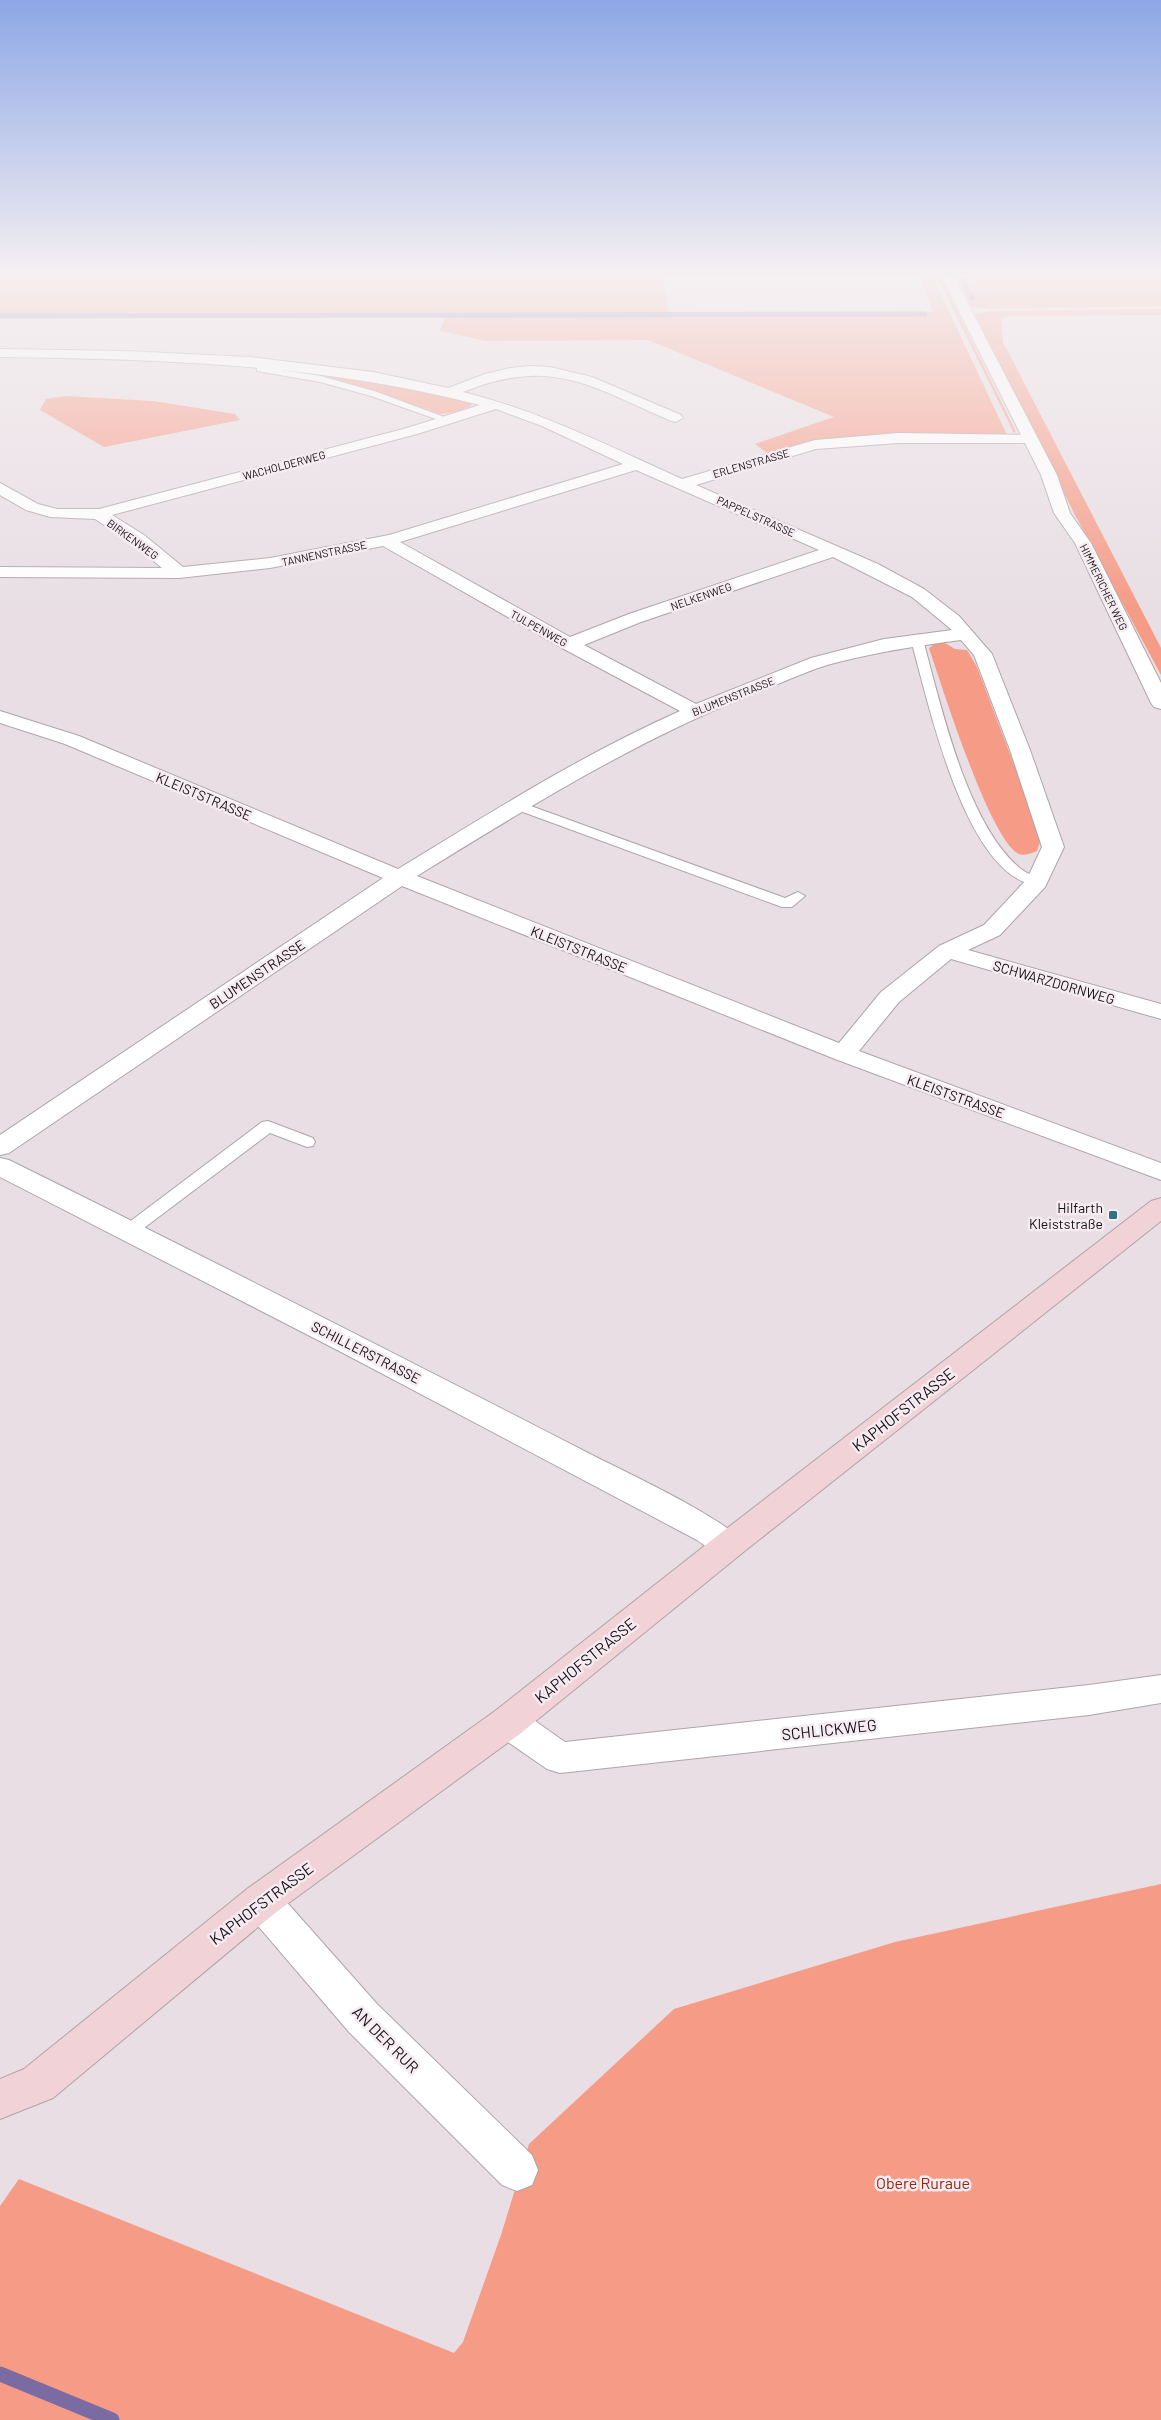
<svg xmlns="http://www.w3.org/2000/svg" width="1161" height="2420" font-family="Barlow,sans-serif">
<style>
.green{fill:#f59b86}
.lines{fill:none;stroke-linecap:round;stroke-linejoin:round}
.stream-far1{stroke:#7a6ca3;stroke-width:5}
.stream{stroke:#7a6ca3;stroke-width:15}
.service-casing{stroke:#aea4a9;stroke-width:2}
.minor-casing{stroke:#aea4a9;stroke-width:2}
.tertiary-casing{stroke:#aea4a9;stroke-width:2}
.secondary-casing{stroke:#aea4a9;stroke-width:2}
.service{fill:#fff;fill-rule:evenodd}
.minor{fill:#fff;fill-rule:evenodd}
.tertiary{fill:#fff;fill-rule:evenodd}
.secondary{fill:#f0d2d7;fill-rule:evenodd}
.poi-dot{fill:#307284;stroke:#f5ebf1;stroke-width:2}
.labels{text-anchor:middle;dominant-baseline:central;stroke-width:5;stroke-linejoin:round;paint-order:stroke}
.far-street-label{font-size:11px;fill:#141113;stroke:#f5ebf1}
.street-label{font-size:14px;fill:#141113;stroke:#f5ebf1}
.poi-label{font-size:14px;fill:#141113;stroke:#f5ebf1;text-anchor:end}
.near-street-label{font-size:16px;fill:#141113;stroke:#f5ebf1}
.near-park-label{font-size:16px;fill:#90280f;stroke:#f5ebf1}
</style>
<rect width="100%" height="100%" fill="#e8dee3"/>
<g class="green">
<path d="M0,273H663L668,311L681,313L933,312L918,273H931L1007,435L803,444L768,454L755,444L834,417L648,340L486,341L440,331L447,313L0,314Z"/>
<path d="M935,273H939L1016,432L1014,433Z"/>
<path d="M953,273H1161V306L979,309L970,306Z"/>
<path d="M1161,309V315L1009,316L1001,319L1003,342L1161,648V675L1074,513L975,314L991,311Z"/>
<path d="M291,371L342,372L470,401L472,404L470,407L451,413L440,414L387,395Z"/>
<path d="M66,396L153,401L235,414L240,420L104,447L40,410L46,399Z"/>
<path d="M943,642L955,649L967,650L977,667L1033,815L1040,842L1037,851C1032,853 1025,856 1019,854C990,841 941,683 929,648L936,643Z"/>
<path d="M1161,1884V2420H0V2206L19,2179L454,2353L463,2342L501,2235L529,2144L674,2009L895,1942Z"/>
</g>
<g class="lines">
<g class="stream-far1">
<path d="M959,273L972,298"/>
<path d="M0,316L925,314"/>
</g>
<path class="stream" d="M0,2374L112,2420"/>
<g class="service-casing">
<g id="service">
<path d="M267,360L274,362L268,368L321,376L377,392L452,420L444,422L371,396L320,382L257,371V367Z"/>
<path d="M917,636L923,640C941,705 967,826 1021,869C1027,874 1035,876 1042,879L1044,882L1042,885C1035,887 1030,884 1024,882C961,856 928,701 911,640Z"/>
<path d="M517,801L785,898L798,892L805,896L792,907H782L512,808L510,805L512,802Z"/>
<path d="M268,1121L313,1138L315,1142L313,1146L307,1147L270,1133L136,1234H124L121,1230L124,1226L262,1122Z"/>
</g>
</g>
<g class="minor-casing">
<g id="minor">
<path d="M0,349L125,351L249,357L373,372L448,388L485,374L510,368L531,366L550,367L592,377L681,415L683,418L676,422L671,421C591,386 551,356 463,392C543,412 608,446 682,479L815,440L899,433L1034,435L1037,438L1029,443H899L816,449L696,485L878,564L924,589L959,616L992,654L1030,750L1064,847L1045,887L1000,935L968,950L1161,1004V1019L951,959L899,1002L859,1051L1161,1163V1180L835,1059L402,886L9,1153L0,1155V1135L383,878L65,744L0,723V711L79,736L398,869C490,813 581,755 680,711L562,648L383,546L270,568L179,578L0,577V567L162,568L132,543L95,519L50,517L26,510L0,495V483L38,504L57,509H99L407,428L480,405C322,364 162,359 0,357ZM496,409L542,426L623,464L389,535L270,558L183,567L144,535L112,515L417,434ZM636,470L819,550L629,614L570,637L400,542ZM833,557L912,597L952,630L884,639L811,658L696,704L584,645L641,622ZM961,640L974,655L1010,750L1042,847L1027,879L984,925L939,946L881,992L839,1043L417,876C527,808 638,739 760,691C782,683 804,672 827,665C871,653 915,646 961,640Z"/>
<path d="M0,1158L9,1160C203,1256 396,1354 588,1453C619,1469 732,1521 745,1545L741,1554C721,1560 713,1551 697,1540L345,1354L0,1177Z"/>
<path d="M1161,1675V1703L1089,1715L560,1773L547,1769L495,1733L490,1722L495,1711L508,1707L521,1711L565,1742L1089,1685Z"/>
<path d="M261,1884L275,1889L377,2004L532,2155L538,2170L532,2185L517,2191L502,2185L349,2032L247,1913L242,1901L247,1889Z"/>
</g>
</g>
<g class="tertiary-casing">
<path id="tertiary" d="M940,273H952L1057,475L1070,513L1091,543L1161,683V709L1154,707L1151,703L1075,543L1054,513L1041,475Z"/>
</g>
<g class="secondary-casing">
<path id="secondary" d="M1161,1198V1221L741,1554L521,1733L275,1913L53,2098L0,2119V2079L24,2069L247,1889L495,1711L717,1536L1151,1201Z"/>
</g>
<use href="#service" class="service"/>
<use href="#minor" class="minor"/>
<use href="#tertiary" class="tertiary"/>
<use href="#secondary" class="secondary"/>
</g>
<linearGradient id="sky" x2="0" y2="1"><stop stop-color="#8da7e5"/><stop offset="0.45" stop-color="#f5f0f2"/><stop offset="1" stop-color="#f5f0f2" stop-opacity="0"/></linearGradient>
<rect width="1161" height="612" fill="url(#sky)"/>
<rect class="poi-dot" x="1108" y="1210" width="10" height="10" rx="2.5"/>
<g class="labels">
<g class="far-street-label">
<text transform="translate(751 463) rotate(-16)">ERLENSTRASSE</text>
<text transform="translate(284 465) rotate(-15)">WACHOLDERWEG</text>
<text transform="translate(756 516) rotate(24)">PAPPELSTRASSE</text>
<text transform="translate(133 539) rotate(36)">BIRKENWEG</text>
<text transform="translate(324 553) rotate(-12)">TANNENSTRASSE</text>
<text transform="translate(1104 587) rotate(64)">HIMMERICHER WEG</text>
<text transform="translate(701 596) rotate(-19)">NELKENWEG</text>
<text transform="translate(539 628) rotate(29)">TULPENWEG</text>
<text transform="translate(733 696) rotate(-22)">BLUMENSTRASSE</text>
</g>
<g class="street-label">
<text transform="translate(204 796) rotate(23)">KLEISTSTRASSE</text>
<text transform="translate(579 949) rotate(22)">KLEISTSTRASSE</text>
<text transform="translate(257 974) rotate(-34)">BLUMENSTRASSE</text>
<text transform="translate(1054 982) rotate(16)">SCHWARZDORNWEG</text>
<text transform="translate(956 1096) rotate(20)">KLEISTSTRASSE</text>
<text transform="translate(366 1352) rotate(27)">SCHILLERSTRASSE</text>
</g>
<g class="poi-label">
<text x="1103" y="1207">Hilfarth<tspan x="1103" dy="16">Kleiststraße</tspan></text>
</g>
<g class="near-street-label">
<text transform="translate(903 1409) rotate(-38)">KAPHOFSTRASSE</text>
<text transform="translate(585 1660) rotate(-39)">KAPHOFSTRASSE</text>
<text transform="translate(829 1729) rotate(-6)">SCHLICKWEG</text>
<text transform="translate(261 1903) rotate(-37)">KAPHOFSTRASSE</text>
<text transform="translate(386 2039) rotate(45)">AN DER RUR</text>
</g>
<g class="near-park-label">
<text x="923" y="2182">Obere Ruraue</text>
</g>
</g>
</svg>
